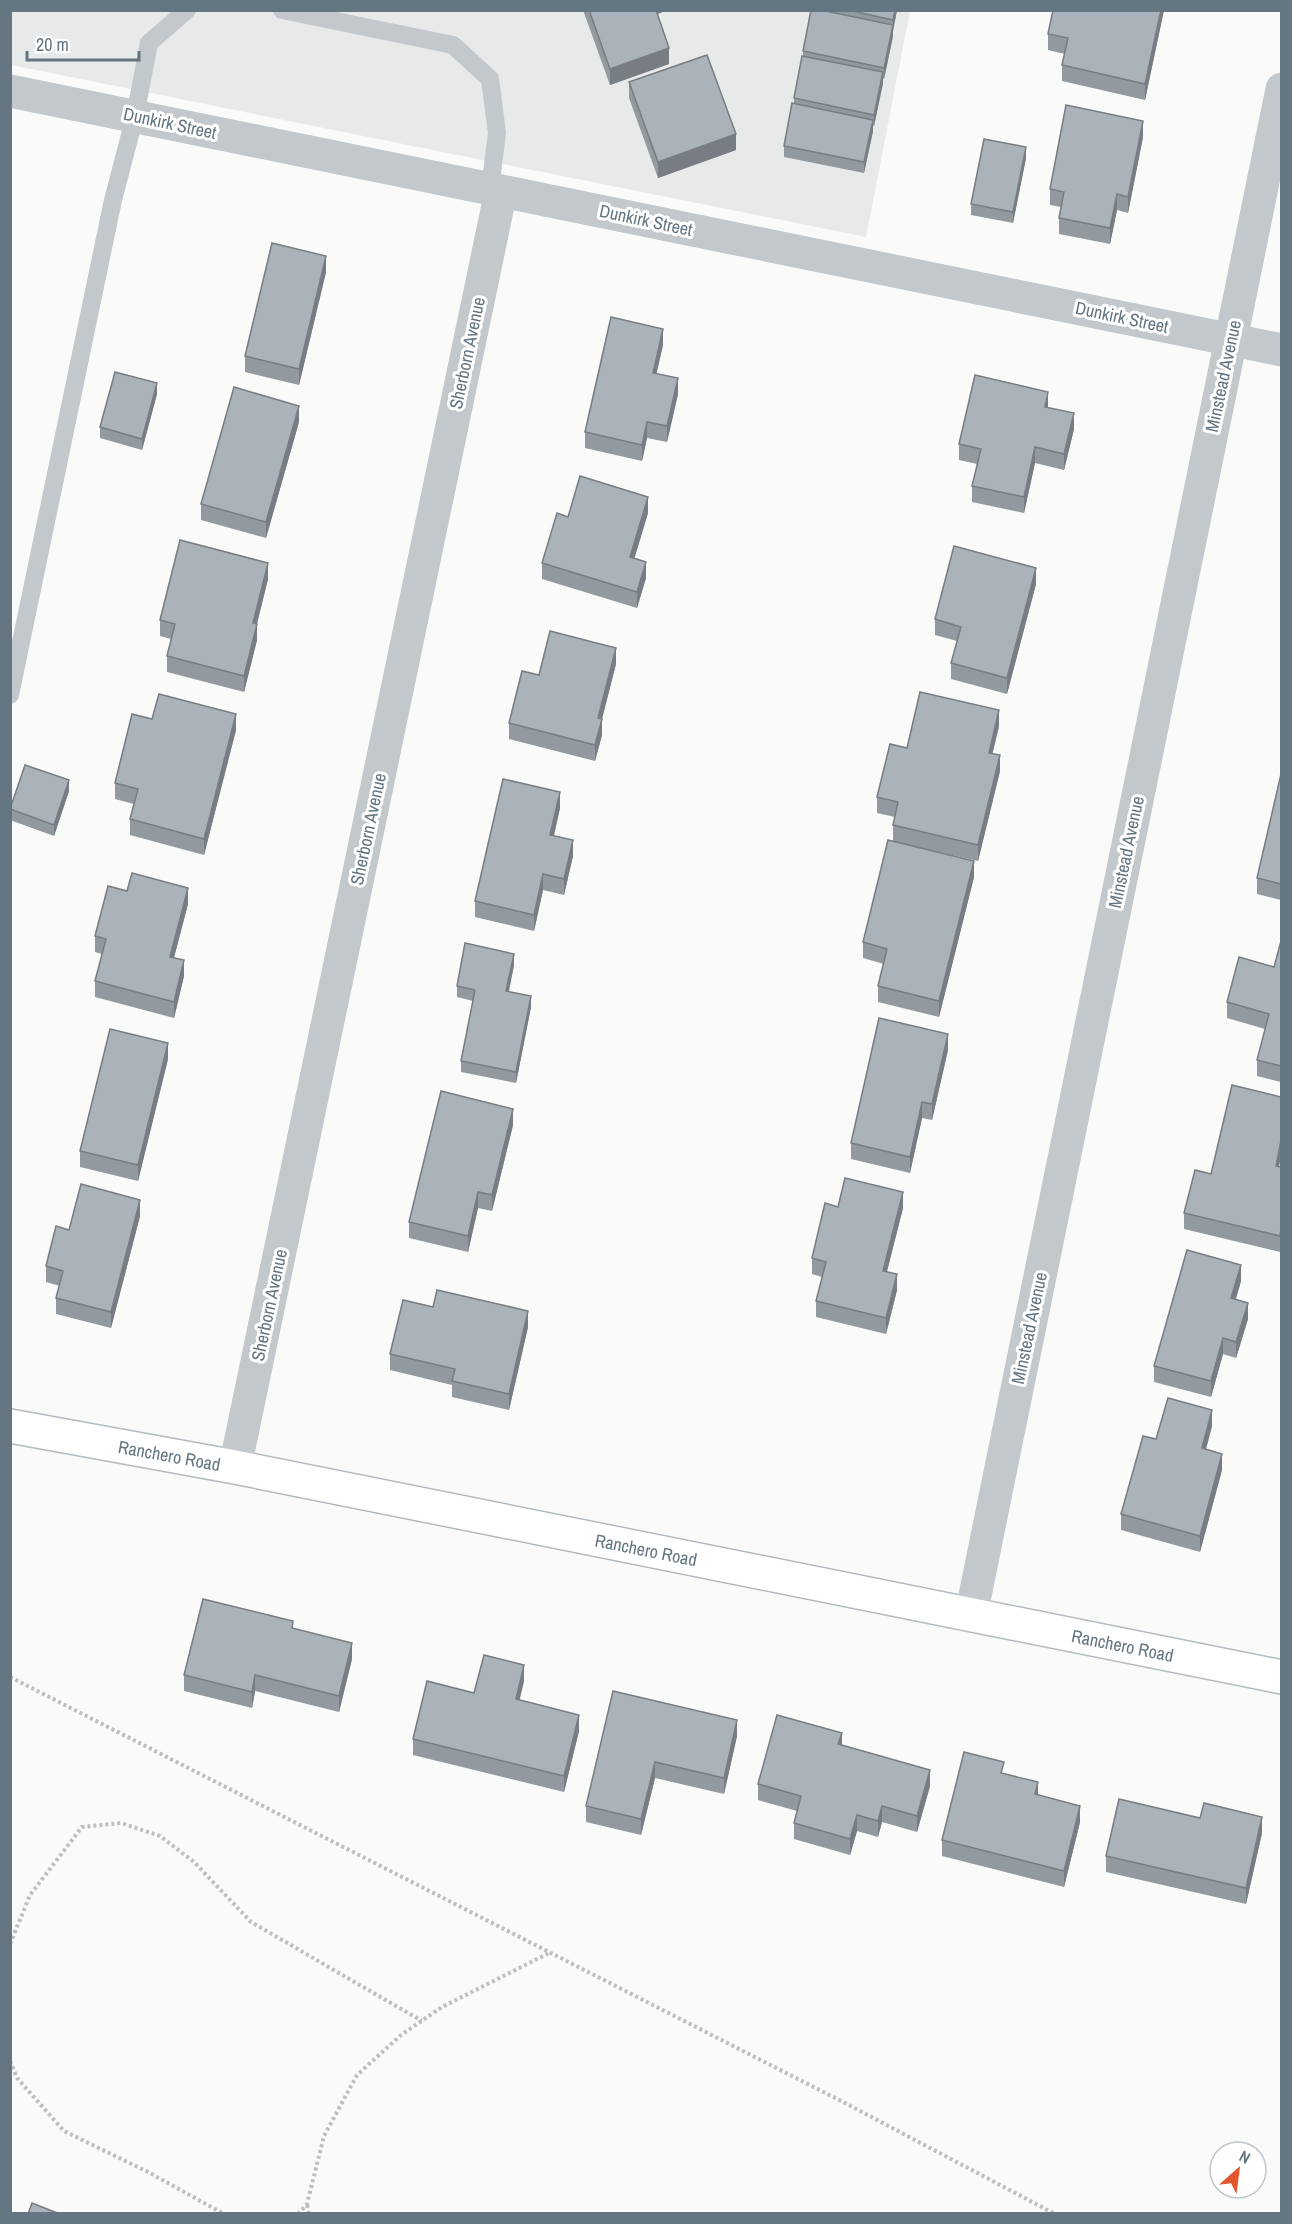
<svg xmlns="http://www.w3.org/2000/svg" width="1292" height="2224" font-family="'Archivo Narrow',sans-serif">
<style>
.built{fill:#e8e9e9}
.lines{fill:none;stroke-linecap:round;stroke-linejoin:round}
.secondary-casing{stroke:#b3babf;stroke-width:36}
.path{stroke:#bbbfc2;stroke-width:4;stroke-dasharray:3 3;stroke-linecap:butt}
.service{stroke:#c3c8cc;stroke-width:18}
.minor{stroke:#c3c8cc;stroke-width:33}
.secondary{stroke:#fff;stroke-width:33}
.wall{fill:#929a9f}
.shaded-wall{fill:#777d82}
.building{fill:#aab3b9;stroke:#777d82;stroke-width:1.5}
.labels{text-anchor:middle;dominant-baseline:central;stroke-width:6;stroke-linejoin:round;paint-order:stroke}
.street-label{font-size:18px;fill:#657683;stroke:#fff}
</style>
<rect width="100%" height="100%" fill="#fafaf8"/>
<path class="built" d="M10,11H910L866,237L11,65Z"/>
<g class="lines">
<g class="secondary-casing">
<g id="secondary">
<path id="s1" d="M10,1426L235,1467L1282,1677"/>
</g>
</g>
<g class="path">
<path d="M10,1677L847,2104L1055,2214"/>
<path d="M10,1944L30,1895L82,1827L121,1823L160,1836L194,1862L251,1922L422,2021"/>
<path d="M10,2061L17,2078L64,2131L148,2172L224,2214"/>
<path d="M307,2205L309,2214"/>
<path d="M298,2214L307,2204L324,2136L357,2075L401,2035L442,2007L549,1953"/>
</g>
<g class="service">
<path d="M282,10L453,45L490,79L497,133L490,189"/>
<path d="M10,695L113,200L135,116L149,43L187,10"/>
</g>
<g class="minor">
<path d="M10,91L1282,350"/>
<path d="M235,1467L501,191"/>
<path d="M971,1615L1282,89"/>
</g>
<use href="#secondary" class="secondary"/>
</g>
<g class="wall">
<path d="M583,10H668L657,14L669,64L610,85Z"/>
<path d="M811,10H897L893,31V36L884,79L883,78V83L874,126H873V131L864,173L784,157V146L794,103V98L803,56V51Z"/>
<path d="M1164,10L1145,100L1062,81V65L1065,54L1048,50V34Z"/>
<path d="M629,82L736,150L658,178L629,98Z"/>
<path d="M1143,137L1128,213L1117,210L1110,244L1059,234V218L1061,207L1050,205V189Z"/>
<path d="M1026,158L1013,223L971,215V204Z"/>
<path d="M326,272L299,385L245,372V356Z"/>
<path d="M663,345L656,374L678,394L667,442L647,438L642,461L585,448V432Z"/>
<path d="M157,394L142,450L100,438V427Z"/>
<path d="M1048,407L1074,429L1064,470L1035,463L1024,513L972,502V486L977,464L959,460V444Z"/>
<path d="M299,422L266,538L201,520V504Z"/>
<path d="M648,513L634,559L646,578L637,608L542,579V563L568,517Z"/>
<path d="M268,579L257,624V640L244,692L167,672V656L171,639L160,636V620Z"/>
<path d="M1036,584L1007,694L951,679V663L957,641L935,635V619Z"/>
<path d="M616,664L602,719V735L595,761L509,739V723L539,675Z"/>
<path d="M152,719L236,730L204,855L130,835V819L134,804L115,799V783Z"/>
<path d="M999,726L992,754L1000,771L978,861L904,844L974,877L939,1017L878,1002V986L884,964L863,958V942L893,841V825L895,817L877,813V797L907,748Z"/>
<path d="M1281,774V900L1257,894V878Z"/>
<path d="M69,791L54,836L10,820V809Z"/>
<path d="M560,808L554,836L573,856L564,895L543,890L534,931L475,917V901Z"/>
<path d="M127,891L188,904L174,957L184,976L174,1018L95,997V981L102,954L95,952V936Z"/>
<path d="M1281,941V1082L1257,1076V1060L1265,1029L1227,1018V1002L1274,967Z"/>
<path d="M514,965L509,992L531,1007L516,1083L461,1072V1061L473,1001L457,997V986Z"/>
<path d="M948,1050L932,1120L922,1118L910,1173L851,1159V1143Z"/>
<path d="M168,1059L138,1181L80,1167V1151Z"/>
<path d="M513,1125L492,1211L478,1208L468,1252L409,1238V1222Z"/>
<path d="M1279,1167H1281L1280,1252L1184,1229V1213L1211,1174Z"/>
<path d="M838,1207L903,1208L887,1271L897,1290L886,1334L816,1317V1301L822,1277L812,1274V1258Z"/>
<path d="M140,1216L111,1328L56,1314V1298L60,1286L46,1282V1266L69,1230Z"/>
<path d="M1241,1281L1236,1299L1248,1319L1236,1358L1223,1354L1211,1397L1154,1382V1366Z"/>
<path d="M433,1307L528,1327L509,1410L452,1397V1385L390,1370V1354Z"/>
<path d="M1212,1426L1206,1449L1222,1470L1200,1552L1121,1530V1514L1156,1439Z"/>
<path d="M293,1629L352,1659L339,1712L255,1691L252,1708L184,1691V1675Z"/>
<path d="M524,1681L519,1700L579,1731L564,1792L413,1755V1739L474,1693Z"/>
<path d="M613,1691L737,1736L724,1794L655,1778L641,1835L586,1822V1806Z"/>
<path d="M842,1745L930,1786L917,1832L882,1822L878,1837L857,1831L850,1855L794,1839V1823L797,1811L758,1800V1784Z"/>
<path d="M1004,1774L1080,1822L1064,1887L942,1856V1840Z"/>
<path d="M1262,1833L1246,1904L1106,1872V1856Z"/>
</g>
<g class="shaded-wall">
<path d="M652,10H668L652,16Z"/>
<path d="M895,10H897L893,31V20Z"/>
<path d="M1161,10H1164L1145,100V84Z"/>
<path d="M893,25V36L884,79V68Z"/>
<path d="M669,48V64L610,85V69Z"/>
<path d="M883,72V83L874,126V115Z"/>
<path d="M873,120V131L864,173V162Z"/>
<path d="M1143,121V137L1128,213V197Z"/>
<path d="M736,134V150L658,178V162Z"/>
<path d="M1026,147V158L1013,223V212Z"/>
<path d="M1117,194V210L1110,244V228Z"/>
<path d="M326,256V272L299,385V369Z"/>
<path d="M663,329V345L653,389V373Z"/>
<path d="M678,378V394L667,442V426Z"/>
<path d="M157,383V394L142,450V439Z"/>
<path d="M1048,392V408L1045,407Z"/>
<path d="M299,406V422L266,538V522Z"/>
<path d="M1074,413V429L1064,470V454Z"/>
<path d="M647,422V438L642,461V445Z"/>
<path d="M1035,447V463L1024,513V497Z"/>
<path d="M648,497V513L630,573V557Z"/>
<path d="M646,562V578L637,608V592Z"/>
<path d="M268,563V579L253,639V623Z"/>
<path d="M1036,568V584L1007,694V678Z"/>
<path d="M257,624V640L244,692V676Z"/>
<path d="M616,648V664L598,734V718Z"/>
<path d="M999,710V726L989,769V753Z"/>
<path d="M236,714V730L204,855V839Z"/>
<path d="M602,719V735L595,761V745Z"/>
<path d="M1000,755V771L978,861V845Z"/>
<path d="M69,780V791L54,836V825Z"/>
<path d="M560,792V808L550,851V835Z"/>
<path d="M573,840V856L564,895V879Z"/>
<path d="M974,861V877L939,1017V1001Z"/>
<path d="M543,874V890L534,931V915Z"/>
<path d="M188,888V904L170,973V957Z"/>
<path d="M514,954V965L506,1002V991Z"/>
<path d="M184,960V976L174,1018V1002Z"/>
<path d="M531,996V1007L516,1083V1072Z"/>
<path d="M948,1034V1050L932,1120V1104Z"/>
<path d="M168,1043V1059L138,1181V1165Z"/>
<path d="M922,1102V1118L910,1173V1157Z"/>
<path d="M513,1109V1125L492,1211V1195Z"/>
<path d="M1281,1141V1157L1276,1182V1166Z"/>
<path d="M478,1192V1208L468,1252V1236Z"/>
<path d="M903,1192V1208L883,1287V1271Z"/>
<path d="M140,1200V1216L111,1328V1312Z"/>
<path d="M1281,1228V1244L1280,1252V1236Z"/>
<path d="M1241,1265V1281L1231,1314V1298Z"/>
<path d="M897,1274V1290L886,1334V1318Z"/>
<path d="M1248,1303V1319L1236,1358V1342Z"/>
<path d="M528,1311V1327L509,1410V1394Z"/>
<path d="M1223,1338V1354L1211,1397V1381Z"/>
<path d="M1212,1410V1426L1202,1464V1448Z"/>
<path d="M1222,1454V1470L1200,1552V1536Z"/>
<path d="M352,1643V1659L339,1712V1696Z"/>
<path d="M524,1665V1681L516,1715V1699Z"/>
<path d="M255,1675V1691L252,1708V1692Z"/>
<path d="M579,1715V1731L564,1792V1776Z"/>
<path d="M737,1720V1736L724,1794V1778Z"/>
<path d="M842,1733V1749L838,1744Z"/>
<path d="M655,1762V1778L641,1835V1819Z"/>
<path d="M930,1770V1786L917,1832V1816Z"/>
<path d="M1038,1782V1798L1035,1794Z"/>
<path d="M882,1806V1822L878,1837V1821Z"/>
<path d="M1080,1806V1822L1064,1887V1871Z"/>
<path d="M857,1815V1831L850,1855V1839Z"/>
<path d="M1262,1817V1833L1246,1904V1888Z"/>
</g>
<g class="building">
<path d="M589,10H656L669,48L610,69Z"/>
<path d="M811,10H821L893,25L884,68L803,51Z"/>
<path d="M848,10H895L893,20Z"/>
<path d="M1053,10H1161L1145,84L1062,65L1068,38L1048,34Z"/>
<path d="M707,55L736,134L658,162L629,82Z"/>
<path d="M802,56L883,72L874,115L794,98Z"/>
<path d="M792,103L873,120L864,162L784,146Z"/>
<path d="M1066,105L1143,121L1128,197L1117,194L1110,228L1059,218L1064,192L1050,189Z"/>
<path d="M984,139L1026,147L1013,212L971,204Z"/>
<path d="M272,243L326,256L299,369L245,356Z"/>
<path d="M611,317L663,329L653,373L678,378L667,426L647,422L642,445L585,432Z"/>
<path d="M115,372L157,383L142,439L100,427Z"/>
<path d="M975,375L1048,392L1045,407L1074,413L1064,454L1035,447L1024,497L972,486L981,449L959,444Z"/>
<path d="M234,387L299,406L266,522L201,504Z"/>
<path d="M580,476L648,497L630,557L646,562L637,592L542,563L557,513L568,517Z"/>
<path d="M180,540L268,563L253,623L257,624L244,676L167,656L175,624L160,620Z"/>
<path d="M954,546L1036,568L1007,678L951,663L961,627L935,619Z"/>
<path d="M550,631L616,648L598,718L602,719L595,745L509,723L522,671L539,675Z"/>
<path d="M920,692L999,710L989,753L1000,755L978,845L893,825L898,802L877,797L890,744L907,748Z"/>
<path d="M159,694L236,714L204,839L130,819L138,789L115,783L132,714L152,719Z"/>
<path d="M25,765L69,780L54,825L10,809Z"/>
<path d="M1281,774V884L1257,878Z"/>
<path d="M503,779L560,792L550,835L573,840L564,879L543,874L534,915L475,901Z"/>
<path d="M888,840L974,861L939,1001L878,986L887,949L863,942Z"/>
<path d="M132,873L188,888L170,957L184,960L174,1002L95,981L106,939L95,936L108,886L127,891Z"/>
<path d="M1281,941V1066L1257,1060L1269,1014L1227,1002L1239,957L1274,967Z"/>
<path d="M465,943L514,954L506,991L531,996L516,1072L461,1061L475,990L457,986Z"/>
<path d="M879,1018L948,1034L932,1104L922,1102L910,1157L851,1143Z"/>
<path d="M110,1029L168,1043L138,1165L80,1151Z"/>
<path d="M1232,1085L1281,1097V1141L1276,1166L1281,1167V1228L1280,1236L1184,1213L1195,1170L1211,1174Z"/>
<path d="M441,1091L513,1109L492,1195L478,1192L468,1236L409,1222Z"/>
<path d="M845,1178L903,1192L883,1271L897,1274L886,1318L816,1301L826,1262L812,1258L825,1203L838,1207Z"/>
<path d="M81,1184L140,1200L111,1312L56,1298L63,1271L46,1266L56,1226L69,1230Z"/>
<path d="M1187,1250L1241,1265L1231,1298L1248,1303L1236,1342L1223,1338L1211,1381L1154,1366Z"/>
<path d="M437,1290L528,1311L509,1394L452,1381L455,1369L390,1354L403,1300L433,1307Z"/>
<path d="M1168,1398L1212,1410L1202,1448L1222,1454L1200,1536L1121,1514L1143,1436L1156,1439Z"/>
<path d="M203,1599L293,1621L292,1628L352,1643L339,1696L255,1675L252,1692L184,1675Z"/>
<path d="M484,1655L524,1665L516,1699L579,1715L564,1776L413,1739L427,1681L474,1693Z"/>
<path d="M613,1691L737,1720L724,1778L655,1762L641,1819L586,1806Z"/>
<path d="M777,1715L842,1733L838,1744L930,1770L917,1816L882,1806L878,1821L857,1815L850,1839L794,1823L801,1796L758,1784Z"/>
<path d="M964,1752L1004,1762L1001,1773L1038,1782L1035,1794L1080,1806L1064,1871L942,1840Z"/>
<path d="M1119,1799L1200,1818L1204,1803L1262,1817L1246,1888L1106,1856Z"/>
<path d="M32,2203L60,2214H28Z"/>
</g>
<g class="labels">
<g class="street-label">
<text transform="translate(170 123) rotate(12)">Dunkirk Street</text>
<text transform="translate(646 220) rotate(12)">Dunkirk Street</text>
<text transform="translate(1122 317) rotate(12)">Dunkirk Street</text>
<text transform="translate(467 353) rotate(-78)">Sherborn Avenue</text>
<text transform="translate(1223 376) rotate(-78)">Minstead Avenue</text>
<text transform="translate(368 829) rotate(-78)">Sherborn Avenue</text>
<text transform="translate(1126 852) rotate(-78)">Minstead Avenue</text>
<text transform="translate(269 1305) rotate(-78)">Sherborn Avenue</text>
<text transform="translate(1029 1328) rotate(-78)">Minstead Avenue</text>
<text stroke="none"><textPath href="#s1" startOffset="162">Ranchero Road</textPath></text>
<text stroke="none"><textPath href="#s1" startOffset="648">Ranchero Road</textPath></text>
<text stroke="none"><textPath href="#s1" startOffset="1134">Ranchero Road</textPath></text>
</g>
</g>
<rect width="1292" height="2224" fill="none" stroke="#657683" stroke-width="24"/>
<g transform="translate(1238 2170) rotate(28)"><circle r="28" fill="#ffffff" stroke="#c1c8cd" stroke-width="1.5"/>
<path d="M0-4.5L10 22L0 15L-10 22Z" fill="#e4572e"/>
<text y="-9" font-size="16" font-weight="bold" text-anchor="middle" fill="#657683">N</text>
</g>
<path d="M27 51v9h112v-9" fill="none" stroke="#657683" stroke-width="3"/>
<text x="36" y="51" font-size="18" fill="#657683" stroke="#ffffff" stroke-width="4.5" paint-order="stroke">20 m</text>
</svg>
